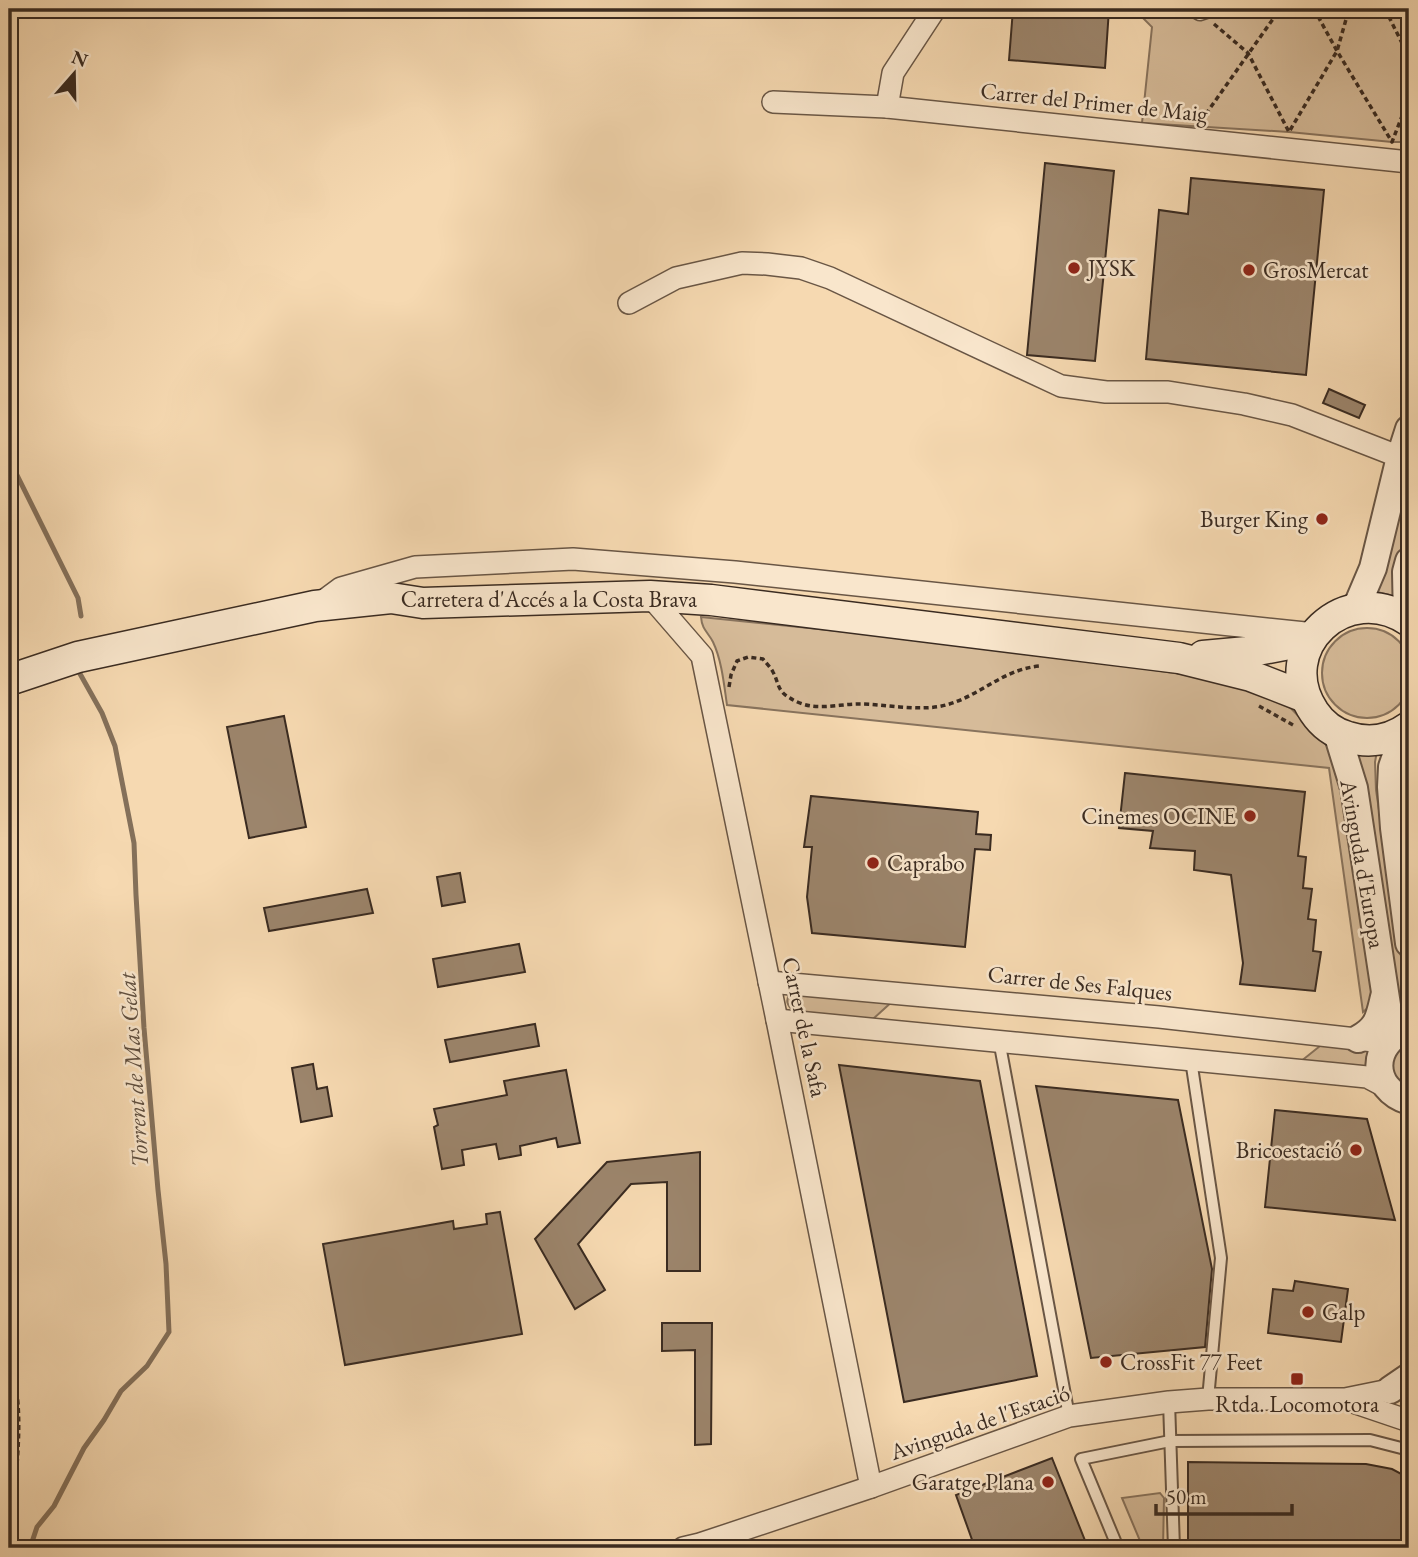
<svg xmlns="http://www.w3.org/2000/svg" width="1418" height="1557" font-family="'EB Garamond',serif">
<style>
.green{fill:#d6bb99;stroke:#88735d;stroke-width:2}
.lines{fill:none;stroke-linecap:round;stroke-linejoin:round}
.stream{stroke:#84705a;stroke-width:5}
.building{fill:#9c856c;stroke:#3a2b21;stroke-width:2}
.service-casing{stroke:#695645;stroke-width:14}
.pedestrian-casing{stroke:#695645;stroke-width:19}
.minor-casing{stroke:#695645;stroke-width:24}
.tertiary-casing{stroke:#695645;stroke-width:30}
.secondary-casing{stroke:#3a2b21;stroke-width:33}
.path{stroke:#3a2b21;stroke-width:3.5;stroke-dasharray:5 3.5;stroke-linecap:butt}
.service{stroke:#f9e6cc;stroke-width:10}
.pedestrian{stroke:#f9e6cc;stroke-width:16}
.minor{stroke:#f9e6cc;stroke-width:21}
.tertiary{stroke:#f9e6cc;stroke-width:26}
.secondary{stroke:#f9e6cc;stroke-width:30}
.poi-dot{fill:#8f2418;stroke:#f9e6cc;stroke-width:2.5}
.labels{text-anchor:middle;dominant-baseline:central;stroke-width:5;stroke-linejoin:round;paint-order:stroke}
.street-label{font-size:23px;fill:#3a2b21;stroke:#f9e6cc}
.poi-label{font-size:23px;fill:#3a2b21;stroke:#f9e6cc;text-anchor:start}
.water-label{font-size:24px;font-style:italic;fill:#5f4e3e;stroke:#f9e6cc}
</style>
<rect width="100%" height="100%" fill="#f6d9b1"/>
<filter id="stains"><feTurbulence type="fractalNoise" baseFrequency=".00286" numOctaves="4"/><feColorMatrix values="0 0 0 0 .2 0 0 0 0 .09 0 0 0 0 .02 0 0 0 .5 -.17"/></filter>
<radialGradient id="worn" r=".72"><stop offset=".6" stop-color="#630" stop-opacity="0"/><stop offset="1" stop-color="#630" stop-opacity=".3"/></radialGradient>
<g class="green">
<path d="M1134,9H1409V142H1392L1289,132L1142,123L1152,27Z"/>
<path d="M1409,471V523L1404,539L1398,580V597L1377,592L1385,574Z"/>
<path d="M701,617L986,646L1074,658L1254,685L1280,697L1307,725L1334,745L1377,1000L1363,1012L1329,768L727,705C724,685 722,661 713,642C708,632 702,630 701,617Z"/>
<circle cx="1367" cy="673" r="45"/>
<path d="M1347,751H1377L1375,762L1376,790L1406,990L1409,1000V1021L1396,1024Z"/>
<path d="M790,992L895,999L873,1019L794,1012C787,1005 785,1001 790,992Z"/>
<path d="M1409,1041V1087C1396,1083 1385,1066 1395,1053C1398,1049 1405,1045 1409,1041Z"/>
<path d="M1325,1042L1367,1047L1379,1072L1300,1062Z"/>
<path d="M1160,1493L1164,1498L1163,1548H1143L1122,1498Z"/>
</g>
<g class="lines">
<g class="stream">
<path d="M9,21L17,9"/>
<path d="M9,459L78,598L81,616"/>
<path d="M30,1548L37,1527L54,1506L84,1448L104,1420L121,1391L147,1366L169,1332L166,1264L158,1190L144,1028L136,895L134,843L115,746L102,713L79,672"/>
</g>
</g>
<g class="building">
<path d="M1013,9H1109L1105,68L1009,60Z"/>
<path d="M1045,163L1114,171L1095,361L1027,355Z"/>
<path d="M1191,178L1324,190L1306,375L1146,359L1159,210L1188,214Z"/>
<path d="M1329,389L1365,405L1359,418L1323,403Z"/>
<path d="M284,716L306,827L249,838L227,727Z"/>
<path d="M1125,773L1305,792L1298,856L1306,857L1303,888L1312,889L1308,919L1316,920L1313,951L1321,952L1315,991L1240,984L1243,963L1231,875L1194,870L1195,851L1150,848L1153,831L1119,828Z"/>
<path d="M811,796L978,812L976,834L991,835L990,850L975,849L965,947L812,933L807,897L812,847H804Z"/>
<path d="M460,873L465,902L442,906L437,877Z"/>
<path d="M367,889L373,913L269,931L264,908Z"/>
<path d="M519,944L525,972L438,987L433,959Z"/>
<path d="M535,1024L539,1046L450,1062L445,1040Z"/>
<path d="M313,1064L317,1089L327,1087L332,1116L301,1122L292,1068Z"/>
<path d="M839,1065L980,1081L1037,1376L904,1402Z"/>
<path d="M566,1070L580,1143L558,1147L556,1138L520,1146L521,1155L499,1159L496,1144L462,1150L464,1165L442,1169L434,1127L438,1125L434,1109L507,1095L504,1081Z"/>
<path d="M1036,1086L1178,1100L1212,1269L1205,1347L1091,1358Z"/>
<path d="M1275,1110L1367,1119L1395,1220L1265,1207Z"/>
<path d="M700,1152V1271H667V1182L631,1184L578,1244L605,1290L575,1309L535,1239L607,1162Z"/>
<path d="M500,1212L522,1334L345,1365L323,1244L453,1221L454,1229L487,1224L486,1214Z"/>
<path d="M1295,1281L1348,1289L1341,1342L1268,1333L1273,1289L1293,1291Z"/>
<path d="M662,1323H712L711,1444L695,1445V1350L662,1351Z"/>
<path d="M1052,1458L1088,1548H975L956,1495Z"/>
<path d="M1188,1462L1366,1464L1392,1469L1409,1478V1548H1188Z"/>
</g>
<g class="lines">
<g class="service-casing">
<g id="service">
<path d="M999,1040L1069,1416"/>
<path d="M1191,1060L1221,1258L1208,1399"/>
<path d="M1169,1402L1174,1548"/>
<path d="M1118,1548L1081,1459L1170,1441L1370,1440L1409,1450"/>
</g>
</g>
<g class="pedestrian-casing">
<path id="pedestrian" d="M1195,9L1200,12L1209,9"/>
</g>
<g class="minor-casing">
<g id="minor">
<path d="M773,102L887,107L1409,162"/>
<path d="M887,107L893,73L935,9"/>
<path d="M629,303L676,278L742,263L767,264L801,268L830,278L1061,386L1106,392H1168L1244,404L1292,415L1400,457"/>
<path d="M650,596L702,656L777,1020L871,1487"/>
<path d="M318,605L341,588L415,567L573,559L735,572L1305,633"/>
<path d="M769,982L1159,1017L1374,1041"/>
<path d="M777,1020L1337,1074L1367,1077L1386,1087"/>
<path d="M1347,1400L1409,1421"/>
<path d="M683,1548L700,1544L871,1487L1069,1416L1169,1402L1208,1399H1345L1404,1387"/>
</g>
</g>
<g class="tertiary-casing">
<g id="tertiary">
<path d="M1356,608L1373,568L1400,457L1409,429"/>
<path d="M1407,620L1406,572L1409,561"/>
<path d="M1405,730L1392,767L1391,787L1394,828L1409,943"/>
<path d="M1337,733L1354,788L1392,1038"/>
<path d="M1409,1029C1370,1042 1369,1089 1409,1101"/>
<path d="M1358,1039C1378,1028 1379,1018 1384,997"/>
<path d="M1390,1390L1409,1377"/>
</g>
</g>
<g class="secondary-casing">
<g id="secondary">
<path d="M1409,621C1347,578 1271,648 1314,712C1322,724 1334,733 1348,737C1369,744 1391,740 1409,727"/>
<path d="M1203,656L1247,652L1310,640"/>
<path d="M9,680L78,657L315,606L391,598L423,603L650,596L711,600L1179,658L1251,676L1305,697"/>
</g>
</g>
<g class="path">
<path d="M1314,9L1337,51L1392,142L1409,98"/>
<path d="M1385,9L1409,57"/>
<path d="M1214,24L1248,53L1289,132L1337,51L1349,9"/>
<path d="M1201,121L1280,9"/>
<path d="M729,687L731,675L737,661L748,657L763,659C766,663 771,668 773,672C779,683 777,691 790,698C796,702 804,705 811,706C827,708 843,704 859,704C885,704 921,712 946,705C980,696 1003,669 1040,666"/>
<path d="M1259,706L1293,725"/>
<path d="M9,1358C24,1402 18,1448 15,1493C14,1512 15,1530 15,1548"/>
</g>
<use href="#service" class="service"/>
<use href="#pedestrian" class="pedestrian"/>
<use href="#minor" class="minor"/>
<use href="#tertiary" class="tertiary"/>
<use href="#secondary" class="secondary"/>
</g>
<g class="poi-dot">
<circle cx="1074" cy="268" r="7"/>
<circle cx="1249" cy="270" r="7"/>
<circle cx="1322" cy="519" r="7"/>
<circle cx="1250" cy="816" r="7"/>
<circle cx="873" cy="863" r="7"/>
<circle cx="1356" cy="1150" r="7"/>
<circle cx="1308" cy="1312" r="7"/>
<circle cx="1106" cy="1362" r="7"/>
<rect x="1290" y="1372" width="14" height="14" rx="3.5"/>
<circle cx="1048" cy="1482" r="7"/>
</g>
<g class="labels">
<g class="street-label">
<text transform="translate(1094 102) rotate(6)">Carrer del Primer de Maig</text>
<text x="549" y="599">Carretera d'Accés a la Costa Brava</text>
<text transform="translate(1363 864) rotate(80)">Avinguda d'Europa</text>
<text transform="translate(1080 983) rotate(6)">Carrer de Ses Falques</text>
<text transform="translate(805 1027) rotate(78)">Carrer de la Safa</text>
<text transform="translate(980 1422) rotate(-19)">Avinguda de l'Estació</text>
</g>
<g class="poi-label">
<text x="1088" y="268">JYSK</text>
<text x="1263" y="270">GrosMercat</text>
<text x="1308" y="519" text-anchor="end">Burger King</text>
<text x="1236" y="816" text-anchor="end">Cinemes OCINE</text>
<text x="887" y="863">Caprabo</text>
<text x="1342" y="1150" text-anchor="end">Bricoestació</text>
<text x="1322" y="1312">Galp</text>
<text x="1120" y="1362">CrossFit 77 Feet</text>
<text x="1297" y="1404" text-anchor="middle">Rtda. Locomotora</text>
<text x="1034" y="1482" text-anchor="end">Garatge Plana</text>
</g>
<g class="water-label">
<text transform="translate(133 1070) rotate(-94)">Torrent de Mas Gelat</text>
</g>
</g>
<rect width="1418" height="1557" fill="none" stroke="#f6d9b1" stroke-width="35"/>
<rect x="10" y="10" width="1397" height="1536" fill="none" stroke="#3a2b21" stroke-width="3.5"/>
<rect x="18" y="18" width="1383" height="1522" fill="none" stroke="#3a2b21" stroke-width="2"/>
<g transform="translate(74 74) rotate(20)" stroke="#f9e6cc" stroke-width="5" paint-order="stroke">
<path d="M0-5L12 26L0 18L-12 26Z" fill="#3a2b21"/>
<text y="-10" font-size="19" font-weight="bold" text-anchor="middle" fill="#3a2b21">N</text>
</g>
<path d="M1156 1504v10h136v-10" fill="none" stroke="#3a2b21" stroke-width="3.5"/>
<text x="1166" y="1504" font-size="21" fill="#3a2b21" stroke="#f9e6cc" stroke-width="5" paint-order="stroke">50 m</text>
<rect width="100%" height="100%" filter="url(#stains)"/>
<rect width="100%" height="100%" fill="url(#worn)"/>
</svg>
